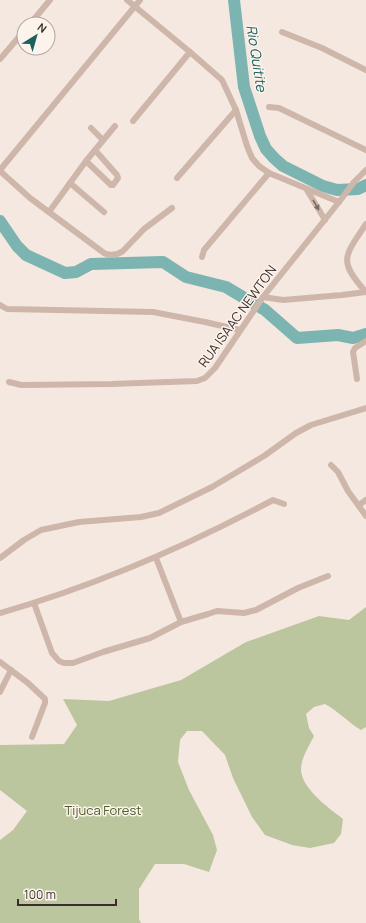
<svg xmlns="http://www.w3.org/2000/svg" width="366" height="923" font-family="Manrope,sans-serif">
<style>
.green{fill:#bcc69e}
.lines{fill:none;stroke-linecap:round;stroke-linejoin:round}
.river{stroke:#7cb4b1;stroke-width:12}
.minor{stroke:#ceb7aa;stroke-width:6}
.oneway{fill:#7d6c64}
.labels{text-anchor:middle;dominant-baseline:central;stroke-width:3;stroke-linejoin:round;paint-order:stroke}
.street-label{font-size:13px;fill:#3b2e2a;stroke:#fcf3ed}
.park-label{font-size:13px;fill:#4f5c2c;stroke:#fcf3ed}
.water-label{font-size:14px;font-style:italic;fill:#1c615e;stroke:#fcf3ed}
</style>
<rect width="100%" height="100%" fill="#f5e8e0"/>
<path class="green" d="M366,607V727L361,730C348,722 339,712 325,704L314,707L306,714L309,728L314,736C309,746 301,758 301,770C302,789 329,808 343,819L341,834L334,843L310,848L292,845L265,835L252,817L233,778L225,755L202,731H187L180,740L178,762L189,790L213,835L217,850L209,872L184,864H155L139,889V919L141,923H0V840L13,830L27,811L0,790V745L64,744L77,725L63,699L109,701L181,680L246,642L319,616L349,620Z"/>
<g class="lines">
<g class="river">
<path d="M234,0L244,87L260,136L266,149L274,158L283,166L323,186L337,190L358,189L366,185"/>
<path d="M0,221L17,246L26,255L65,273L76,272L91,264L163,262L186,277L226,287L251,302L265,310L297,338L338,335L353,338L366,334"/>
</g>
<g class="minor">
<path d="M127,0L190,52L222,80L236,110L247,146L252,158L259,166L269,173L339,202"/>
<path d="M30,24L50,0"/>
<path d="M282,32L322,48L366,70"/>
<path d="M0,59L24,31"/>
<path d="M269,107L279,108L366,150"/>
<path d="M133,121L190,52"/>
<path d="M91,128L103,140"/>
<path d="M86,161L111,185H113L118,178L117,175L95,150"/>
<path d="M0,170L140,0"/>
<path d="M0,171L30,198L104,253C110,256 117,255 123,251L144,229L172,208"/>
<path d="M177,178L236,110"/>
<path d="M70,183L104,212"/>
<path d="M307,190L325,220"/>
<path d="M49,212L86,161L115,126"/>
<path d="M202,257L204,250L269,173"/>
<path d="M366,292C337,260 345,256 366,224"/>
<path d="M263,297L283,300L342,295L366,292"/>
<path d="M0,305L7,309L153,312L205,322L240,330"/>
<path d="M357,379L353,352L355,348L366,341"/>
<path d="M9,382L21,385L111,384L197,381L205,378L215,368L263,297L339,202L354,182L366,170"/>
<path d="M331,465L338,472L348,491L366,516"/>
<path d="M359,505L366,500"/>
<path d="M0,558L24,540L41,530L79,522L141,517L159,513L212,487L264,456L296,433L311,425L366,408"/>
<path d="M156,558L181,622"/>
<path d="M34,603L52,653L59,661L64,663H73L103,652L150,638L181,622L208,614L217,611L244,613L256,610L298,588L328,576"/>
<path d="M0,613C95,586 185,547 273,500L284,504"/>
<path d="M0,662L28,683L45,699V703L32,737"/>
<path d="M0,692L11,670"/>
</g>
</g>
<defs><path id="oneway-solid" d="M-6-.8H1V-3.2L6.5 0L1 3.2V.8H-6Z"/></defs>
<use class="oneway" href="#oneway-solid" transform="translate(316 205) rotate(60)"/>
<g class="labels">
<g class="street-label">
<text transform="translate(237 316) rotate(-54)">RUA ISAAC NEWTON</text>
</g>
<g class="park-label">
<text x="103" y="810">Tijuca Forest</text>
</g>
<g class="water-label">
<text transform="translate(257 58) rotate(81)">Rio Quitite</text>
</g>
</g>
<g transform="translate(36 36) rotate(37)"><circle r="19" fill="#fcf3ed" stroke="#afa49f"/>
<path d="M0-3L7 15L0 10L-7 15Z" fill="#1c615e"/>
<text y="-6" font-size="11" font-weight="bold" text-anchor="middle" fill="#3b2e2a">N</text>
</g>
<path d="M18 899v6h98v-6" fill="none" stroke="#3b2e2a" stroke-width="2"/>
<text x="24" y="899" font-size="12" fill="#3b2e2a" stroke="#fcf3ed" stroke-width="3" paint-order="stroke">100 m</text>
</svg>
